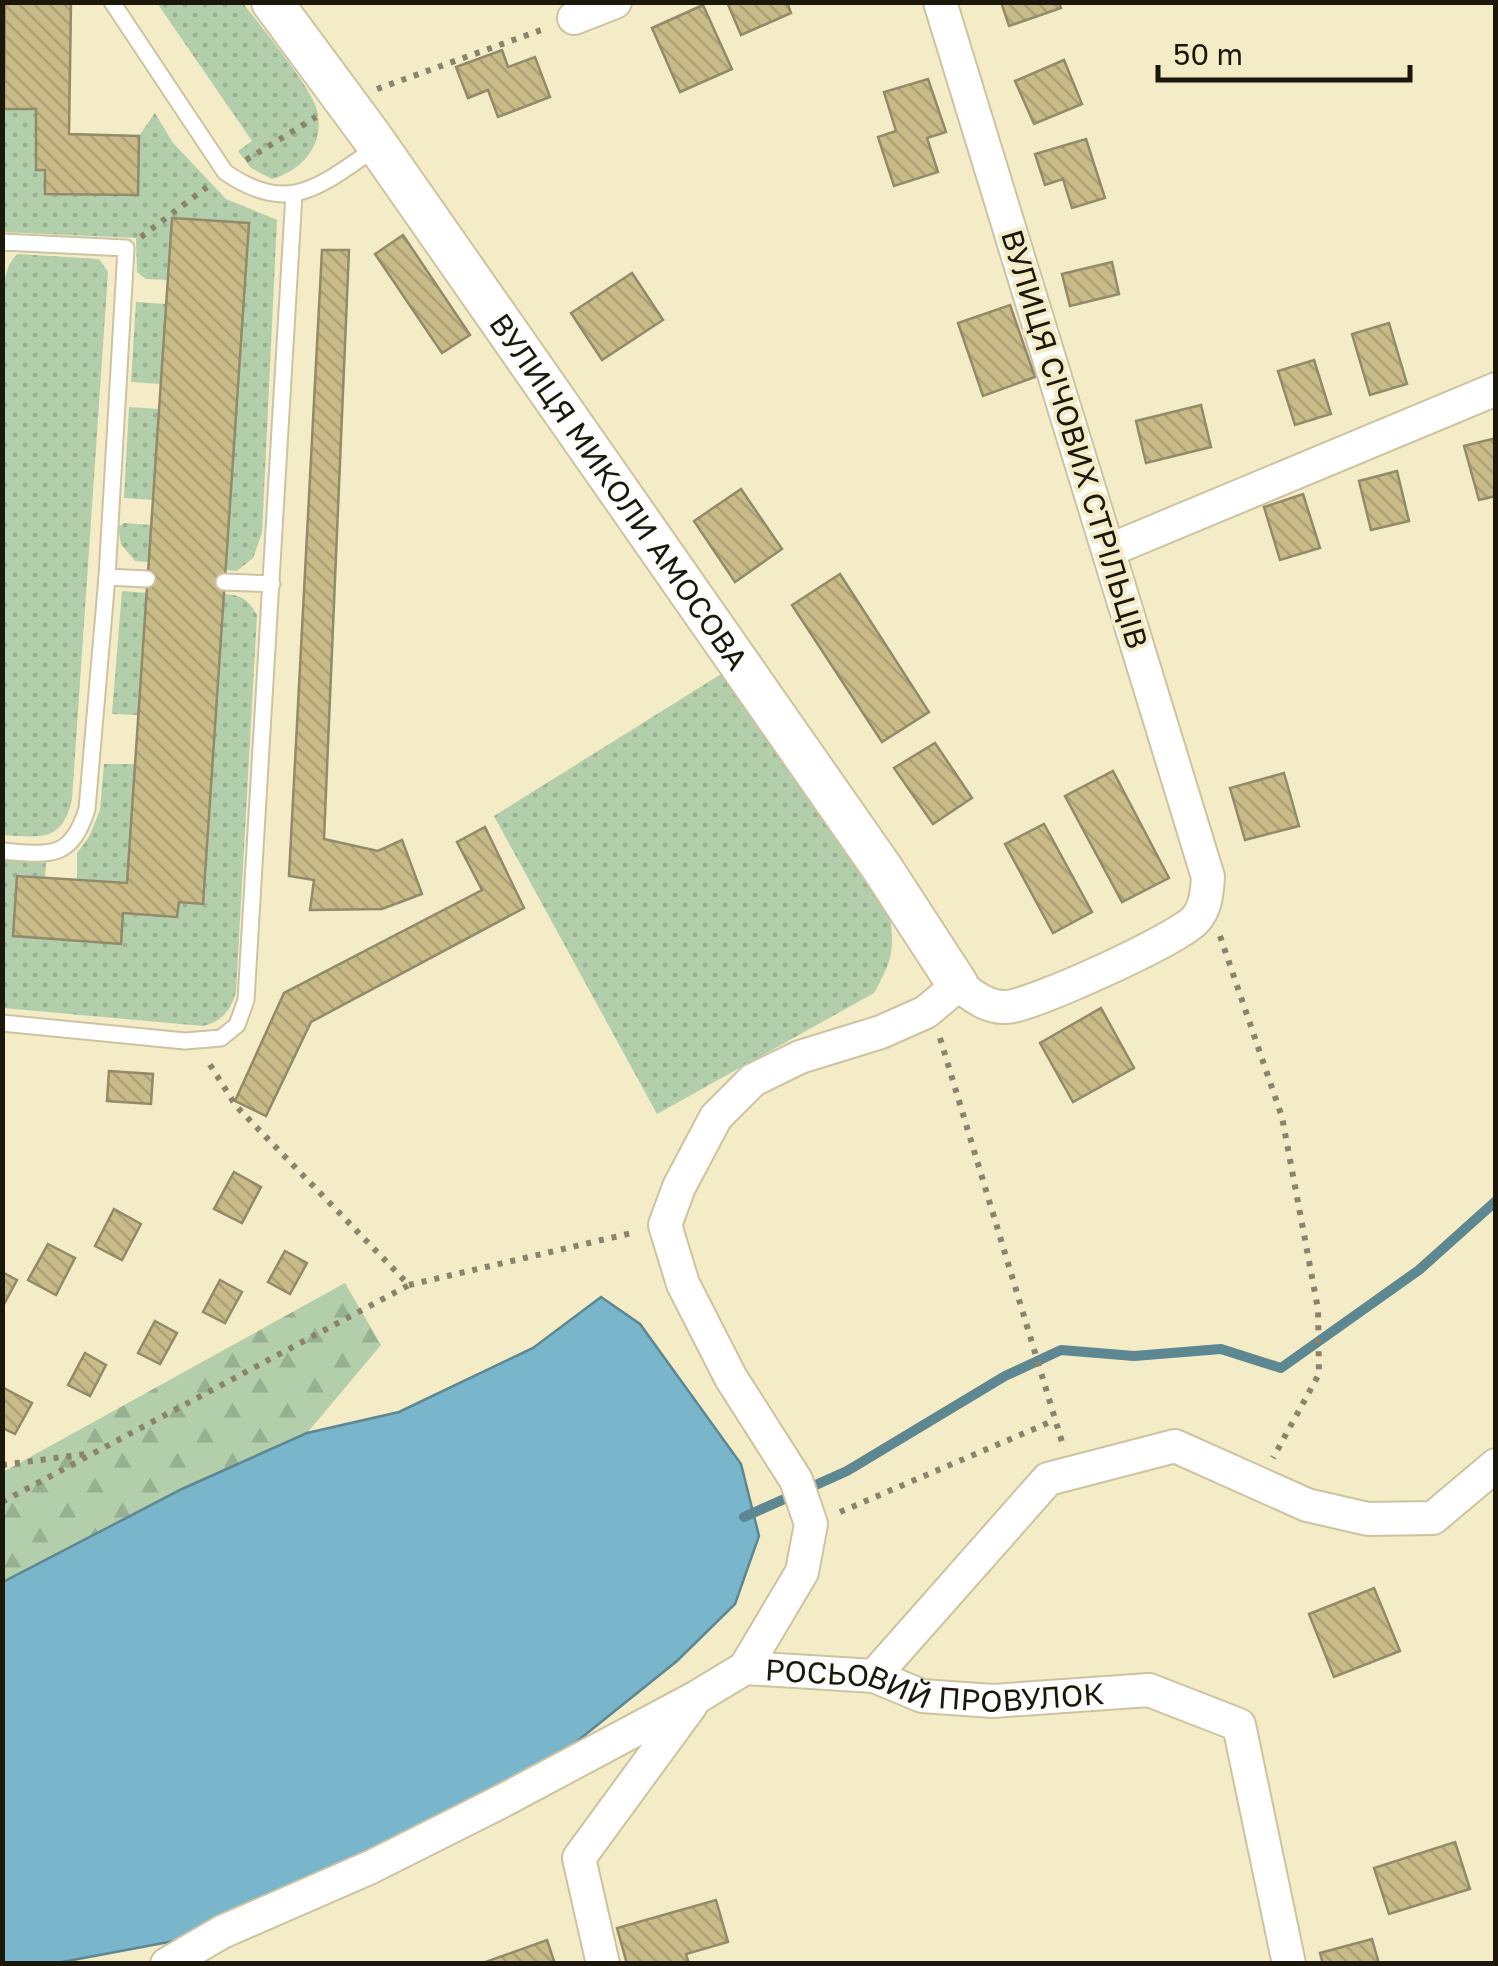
<svg xmlns="http://www.w3.org/2000/svg" width="1498" height="1966" font-family="'Golos Text',sans-serif">
<style>
.grass{fill:url(#grass-dots)}
.forest{fill:url(#forest-firs)}
.water{fill:#79b6cb;stroke:#5d8791;stroke-width:2.5}
.lines{fill:none;stroke-linecap:round;stroke-linejoin:round}
.stream{stroke:#5d8791;stroke-width:10}
.building{fill:url(#building-back-hatch);stroke:#938a6a;stroke-width:2.5}
.service-casing{stroke:#cdc3a1;stroke-width:19}
.minor-casing{stroke:#cdc3a1;stroke-width:36}
.tertiary-casing{stroke:#cdc3a1;stroke-width:44}
.path{stroke:#8a846b;stroke-width:6;stroke-dasharray:5 8;stroke-linecap:butt}
.service{stroke:#fff;stroke-width:15}
.minor{stroke:#fff;stroke-width:32}
.tertiary{stroke:#fff;stroke-width:40}
.labels{text-anchor:middle;dominant-baseline:central;stroke-width:8;stroke-linejoin:round;paint-order:stroke}
.street-label{font-size:30px;fill:#1b180b;stroke:#f4ebc7}
</style>
<defs>
<pattern id="grass-dots" width="8" height="8" patternUnits="userSpaceOnUse" patternTransform="scale(2.5)"><rect width="8" height="8" fill="#b2ceab"/><path d="M2 2h.1M6 6h.1" fill="none" stroke="#98b092" stroke-width="1.8" stroke-linecap="round"/></pattern>
<pattern id="forest-firs" width="22" height="20" patternUnits="userSpaceOnUse" patternTransform="scale(2.5)"><rect width="22" height="20" fill="#b2ceab"/><path d="M5 1l3.5 6h-7zM16 11l3.5 6h-7z" fill="#98b092"/></pattern>
<pattern id="building-back-hatch" width="6" height="6" patternUnits="userSpaceOnUse" patternTransform="scale(2.5)"><rect width="6" height="6" fill="#c9bb88"/><path d="M-1 5l2 2M0 0l6 6M5-1l2 2" fill="none" stroke="#aca074"/></pattern>
</defs>
<rect width="100%" height="100%" fill="#f4ebc7"/>
<g class="grass">
<path d="M5,2L4,108L36,109V169L45,170V194L138,195L139,136L155,113L173,143L226,199L277,220L262,533L253,558L237,571L225,570L168,280L146,279L137,272L136,238L3,232L2,3Z"/>
<path d="M157,3H243C261,27 307,82 316,107C327,143 303,170 272,179L251,168L238,151L252,141Z"/>
<path d="M18,254L99,259L108,272L72,799C62,843 41,837 2,835V313C4,294 2,266 18,254Z"/>
<path d="M136,302L166,304L161,384L131,382Z"/>
<path d="M129,407L159,409L152,500L124,498Z"/>
<path d="M124,523L151,525L149,562L135,561L121,544L118,527Z"/>
<path d="M122,591L147,593L138,715L112,714Z"/>
<path d="M224,594C241,595 248,599 257,615L236,991C231,1011 222,1021 203,1026L3,1008L2,860L46,863L45,878L17,876L14,936L120,943L123,913L177,917L179,902L203,903Z"/>
<path d="M726,671L889,910C895,949 893,959 874,993L657,1114L494,816Z"/>
<path d="M104,764H135L127,883L77,880V853L89,837L100,810Z"/>
</g>
<path class="forest" d="M345,1283L381,1345L307,1433L182,1489L3,1582V1472Z"/>
<path class="water" d="M601,1297L640,1324L741,1464L759,1536L735,1604L677,1661L504,1800L222,1932L57,1963L3,1964V1582L182,1489L307,1433L399,1412L533,1348Z"/>
<g class="lines">
<path class="stream" d="M744,1517L847,1471L1005,1376L1061,1350L1134,1356L1221,1349L1281,1368L1419,1270L1496,1201"/>
</g>
<g class="building">
<path d="M5,2H71L69,134L139,136L138,195L45,194V170H36V109H4Z"/>
<path d="M727,2H787L791,13L741,35Z"/>
<path d="M1001,2H1059L1061,8L1009,26Z"/>
<path d="M703,5L732,69L680,92L652,28Z"/>
<path d="M502,50L508,67L535,57L550,97L498,117L488,90L468,98L456,67Z"/>
<path d="M1064,60L1082,104L1034,124L1015,81Z"/>
<path d="M928,79L946,132L927,138L938,172L894,186L878,137L896,131L884,92Z"/>
<path d="M1086,139L1105,198L1072,208L1063,179L1045,185L1035,154Z"/>
<path d="M172,218L249,223L203,904L179,902L177,917L123,913L121,944L13,936L17,876L127,883Z"/>
<path d="M403,235L470,335L442,353L375,254Z"/>
<path d="M322,250H349L324,839L378,851L402,840L422,894L382,909L310,910L314,880L289,876Z"/>
<path d="M1112,262L1119,294L1070,306L1062,274Z"/>
<path d="M632,273L663,320L602,360L571,313Z"/>
<path d="M1010,305L1035,377L983,396L958,323Z"/>
<path d="M1389,323L1407,384L1370,395L1352,334Z"/>
<path d="M1314,360L1331,414L1295,425L1278,371Z"/>
<path d="M1201,405L1211,447L1146,463L1136,421Z"/>
<path d="M1496,438V496L1479,500L1464,446Z"/>
<path d="M1397,471L1409,521L1371,530L1359,481Z"/>
<path d="M741,489L782,549L735,582L694,521Z"/>
<path d="M1303,494L1320,548L1280,560L1264,507Z"/>
<path d="M840,574L929,712L882,742L792,605Z"/>
<path d="M935,743L972,798L933,824L894,768Z"/>
<path d="M1113,771L1169,878L1122,902L1065,796Z"/>
<path d="M1284,773L1299,826L1245,840L1230,788Z"/>
<path d="M1044,824L1092,912L1053,933L1005,844Z"/>
<path d="M485,827L524,908L311,1022L266,1116L235,1101L284,993L482,890L457,842Z"/>
<path d="M1101,1008L1134,1068L1073,1102L1040,1043Z"/>
<path d="M109,1071L153,1074L151,1104L107,1101Z"/>
<path d="M234,1172L261,1187L242,1223L214,1209Z"/>
<path d="M114,1209L141,1224L122,1260L95,1246Z"/>
<path d="M48,1244L75,1258L56,1295L28,1280Z"/>
<path d="M285,1251L307,1263L290,1294L268,1282Z"/>
<path d="M2,1272L17,1280L2,1308Z"/>
<path d="M220,1280L242,1292L225,1323L203,1312Z"/>
<path d="M155,1321L177,1333L160,1364L138,1353Z"/>
<path d="M85,1353L106,1365L90,1396L68,1385Z"/>
<path d="M2,1387L32,1403L15,1434L2,1428Z"/>
<path d="M1374,1588L1400,1651L1334,1677L1309,1614Z"/>
<path d="M1455,1842L1470,1889L1389,1914L1374,1868Z"/>
<path d="M716,1900L728,1942L686,1954L689,1964H627L617,1928Z"/>
<path d="M1372,1939L1379,1964H1323L1320,1953Z"/>
<path d="M547,1940L555,1964H480Z"/>
</g>
<g class="lines">
<g class="service-casing">
<g id="service">
<path d="M112,2L225,172C290,217 321,185 377,147"/>
<path d="M2,242L126,248L107,577L87,809C71,860 50,855 2,851"/>
<path d="M107,577L147,579"/>
<path d="M224,582L272,584"/>
<path d="M2,1023L185,1041L221,1038L237,1025L246,1000L294,194"/>
</g>
</g>
<g class="minor-casing">
<g id="minor">
<path d="M574,18L615,2"/>
<path d="M1110,550L1496,389"/>
<path id="s1" d="M745,1668L874,1676L922,1696L993,1701L1149,1690L1239,1725L1289,1964"/>
<path d="M874,1676L1048,1479L1175,1446L1307,1505L1368,1519L1433,1518L1496,1465"/>
<path d="M167,1964L222,1932L371,1867L504,1800L697,1697L745,1668L802,1572L811,1524L796,1480L731,1378L683,1284L665,1225L679,1187L716,1117L753,1080L800,1057L881,1032L926,1012L958,985C972,995 987,1008 1006,1007C1032,1006 1178,939 1195,920C1206,909 1207,891 1208,877L940,2"/>
<path d="M603,1964L579,1858L691,1705"/>
</g>
</g>
<g class="tertiary-casing">
<g id="tertiary">
<path id="s2" d="M272,2L371,136L882,868L958,985"/>
</g>
</g>
<g class="path">
<path d="M377,89L544,29"/>
<path d="M246,160L316,117"/>
<path d="M141,237L207,187"/>
<path d="M1220,936L1282,1117L1318,1309L1319,1374L1273,1458"/>
<path d="M940,1038L1062,1442"/>
<path d="M409,1285L636,1232"/>
<path d="M2,1465L86,1454"/>
<path d="M2,1502L409,1285L236,1106L207,1060"/>
<path d="M840,1512L1055,1420"/>
</g>
<use href="#service" class="service"/>
<use href="#minor" class="minor"/>
<use href="#tertiary" class="tertiary"/>
</g>
<g class="labels">
<g class="street-label">
<text transform="translate(1075 439) rotate(73)">ВУЛИЦЯ СІЧОВИХ СТРІЛЬЦІВ</text>
<text stroke="none"><textPath href="#s2" startOffset="600">ВУЛИЦЯ МИКОЛИ АМОСОВА</textPath></text>
<text stroke="none"><textPath href="#s1" startOffset="192">РОСЬОВИЙ ПРОВУЛОК</textPath></text>
</g>
</g>
<rect width="1498" height="1966" fill="none" stroke="#1b180b" stroke-width="10"/>
<path d="M1158 65v15h252v-15" fill="none" stroke="#1b180b" stroke-width="5"/>
<text x="1173" y="65" font-size="30" fill="#1b180b" stroke="#f4ebc7" stroke-width="8" paint-order="stroke">50 m</text>
</svg>
